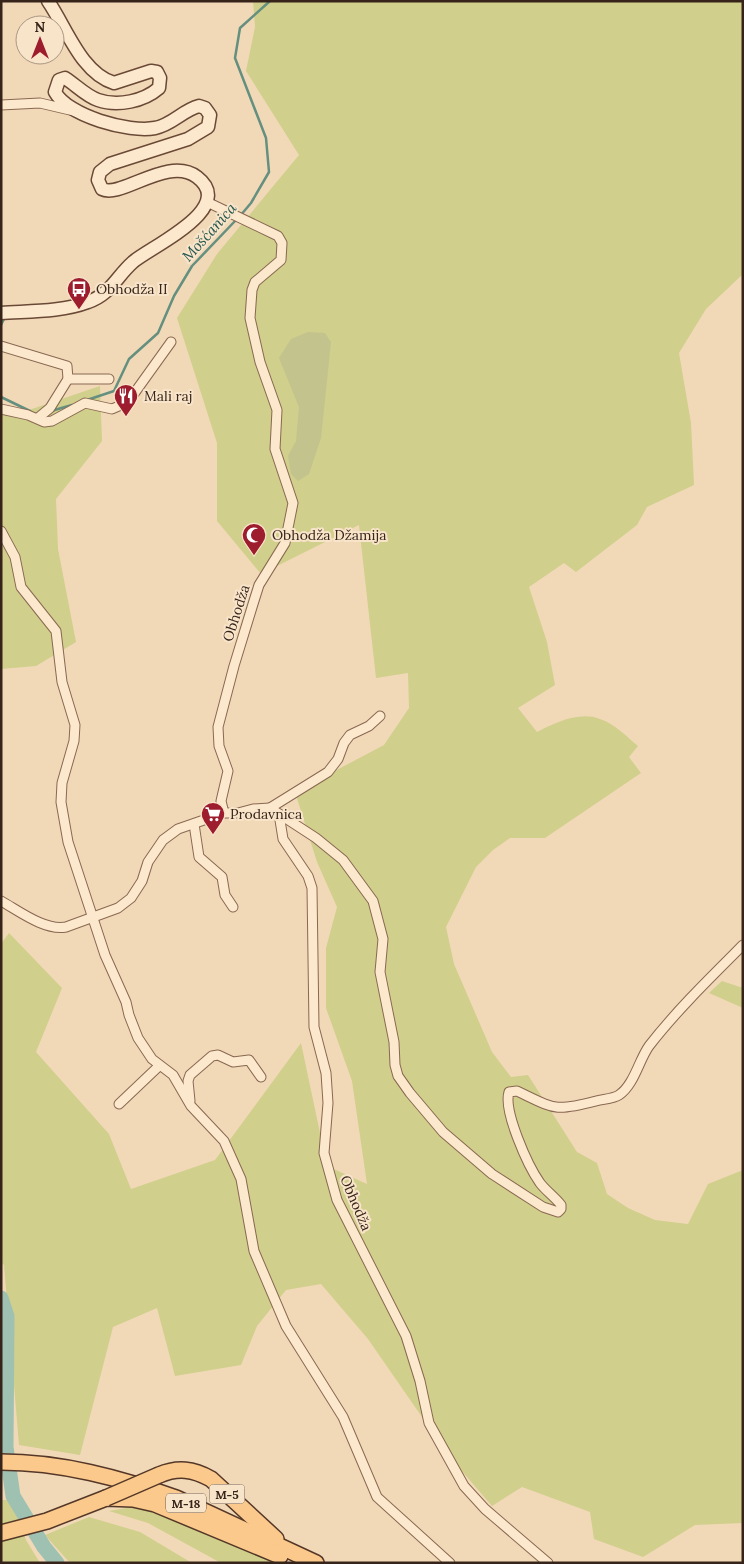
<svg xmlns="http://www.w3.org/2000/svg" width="744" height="1564" font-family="Lora,serif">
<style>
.green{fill:#d0cf8c}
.cemetery{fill:#c3c38d}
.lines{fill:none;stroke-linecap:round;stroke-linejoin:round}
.stream{stroke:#658f7f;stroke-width:2.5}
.river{stroke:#9ec1b2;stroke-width:15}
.minor-casing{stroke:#896852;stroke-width:11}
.secondary-casing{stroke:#6a4936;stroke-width:15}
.primary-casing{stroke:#553728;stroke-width:18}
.minor{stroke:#fce8cc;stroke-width:9}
.secondary{stroke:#fce8cc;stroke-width:12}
.primary{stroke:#fac98b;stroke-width:15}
.primary-bridge-casing{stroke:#553728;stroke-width:18;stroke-linecap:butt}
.primary-bridge{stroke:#fac98b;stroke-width:15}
.labels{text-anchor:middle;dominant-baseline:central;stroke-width:4;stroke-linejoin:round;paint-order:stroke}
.shield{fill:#f8e4c9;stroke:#705d4e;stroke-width:1}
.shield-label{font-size:12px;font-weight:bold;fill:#362319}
.poi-label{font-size:14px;fill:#362319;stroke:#f8e4c9;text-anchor:start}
.street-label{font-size:14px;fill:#362319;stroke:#f8e4c9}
.water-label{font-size:15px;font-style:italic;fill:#26574e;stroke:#f8e4c9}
</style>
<rect width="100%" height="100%" fill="#f1d9b8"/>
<g class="green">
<path d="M253,1H743V274L706,309L679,353L691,423L694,485L647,507L637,525L576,572L564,563L529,587L547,642L555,685L518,708L537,732C555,723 579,711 600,719C614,723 627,737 638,746L629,757L641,773L545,838H510L493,850L476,867L446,927L454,964L492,1052L511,1077L528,1075L577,1152L597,1163L607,1194L628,1208L655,1220L688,1224L708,1184L743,1170V1523L695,1525L643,1557L594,1539L590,1512L522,1487L492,1506L449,1456L368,1339L321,1284L286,1290L257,1326L241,1365L175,1376L157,1308L113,1327L80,1455L19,1445L4,1265L1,1262V944L9,933L62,988L36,1052L109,1134L131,1189L215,1160L301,1043L327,1166L367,1184L352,1081L326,1008V948L337,907L317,862L295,792L384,745L409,708L408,673L376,678L359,525L261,574L217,521V443L177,318L217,254L299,155L246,71L255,27Z"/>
<path d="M100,386L102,441L56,499L58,549L76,642L36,666L1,669V412L20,413Z"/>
<path d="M722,981L743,988V1008L709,993Z"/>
<path d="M1,1500H11L26,1540L40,1563H1Z"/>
<path d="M137,1506L282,1563H221L148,1523L109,1511Z"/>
<path d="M89,1517L140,1532L192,1563H70L45,1535Z"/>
</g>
<path class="cemetery" d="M308,332L325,333L331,342L321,438L309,474L298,481L291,474L288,456L296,441L299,407L279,358L291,339Z"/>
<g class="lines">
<g class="stream">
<path d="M240,216L251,203L269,172L266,138L235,58L240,28L270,1"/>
<path d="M1,325L4,319"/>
<path d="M1,397L30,411"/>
<path d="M87,400L114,391L129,359L158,333L174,296L192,266L236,220"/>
<path d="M51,411L72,405"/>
</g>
<path class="river" d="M1,1298L7,1316L6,1447L13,1496L44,1547L57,1563"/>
<g class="minor-casing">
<g id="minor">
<path d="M1,105L40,103L74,111"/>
<path d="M207,202L278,236L282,243L281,260L255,282L252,290L250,318L260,362L277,410L275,449L293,503L285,543L259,585L253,604L234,666L218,727L219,746L228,771L221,801L224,813"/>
<path d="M1,346L67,366L68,379L50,408L38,418"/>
<path d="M68,379H109"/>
<path d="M1,409L28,415L44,422L52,421L85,403L112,409L128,402L171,342"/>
<path d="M1,531L15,557L21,587L56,631L62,682L75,725L74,741L62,783L61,802L68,842L105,955L126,1002L129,1015L138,1038L152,1059L173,1075L191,1106L224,1141L241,1179L254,1251L286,1326L343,1417L377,1497L450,1563"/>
<path d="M270,808L328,772L338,759L344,743L350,735L369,726L380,716"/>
<path d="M279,814L283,839L308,876L312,888L314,1027L326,1073L328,1103L324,1153L337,1200L406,1336L420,1381L429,1423L464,1486L485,1509L548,1563"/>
<path d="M194,824L199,857L222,877L225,895L233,907"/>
<path d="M1,901C19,911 45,931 66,927L118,908L131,898L142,881L148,862L163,840L178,829L224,813H238L253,809L270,808L316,838L343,860L373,901L383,939L380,972L394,1042L395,1065L398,1076L410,1093L443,1132L492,1174L543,1207L558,1212L561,1209V1205C555,1197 546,1191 540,1183C528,1166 503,1111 509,1092L517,1091C555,1109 554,1112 596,1101C603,1099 613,1099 619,1095C634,1085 639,1060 649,1046C677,1010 710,978 743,945"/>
<path d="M190,1101L188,1081L190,1075L212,1056L218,1055L233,1062L249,1060L261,1077"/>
<path d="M119,1104L159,1066"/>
</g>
</g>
<g class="secondary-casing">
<path id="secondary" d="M1,313C29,311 62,312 88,302C111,294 116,277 133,262C152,246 238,208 197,177C168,155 121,199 102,189L98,180L100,172L110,164L188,139L208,127L210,115L205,108L199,106C183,110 172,125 155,128C129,133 68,116 55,92L59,80L65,78C76,85 86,96 98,100C118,107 144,101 159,88L160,78L157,72L151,71L114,83C81,73 66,27 48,1"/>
</g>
<g class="primary-casing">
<g id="primary">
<path d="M1,1462C61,1462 120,1478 176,1498L316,1563"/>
<path d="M159,1475C178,1467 193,1469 211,1479L276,1539"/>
<path d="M1,1533L47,1521L106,1498L133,1499L155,1504L280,1556"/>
</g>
</g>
<use href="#minor" class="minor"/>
<use href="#secondary" class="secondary"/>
<use href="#primary" class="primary"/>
<g class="primary-bridge-casing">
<path id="primary-bridge" d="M106,1498L159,1475"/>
</g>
<use href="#primary-bridge" class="primary-bridge"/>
</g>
<defs>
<g id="bus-pin" transform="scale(1.25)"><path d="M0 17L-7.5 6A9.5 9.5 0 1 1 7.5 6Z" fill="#9d1d2e" stroke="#f8e4c9"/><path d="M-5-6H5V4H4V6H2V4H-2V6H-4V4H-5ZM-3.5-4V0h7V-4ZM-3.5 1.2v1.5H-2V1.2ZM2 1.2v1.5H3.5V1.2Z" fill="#fff"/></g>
<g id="restaurant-pin" transform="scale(1.25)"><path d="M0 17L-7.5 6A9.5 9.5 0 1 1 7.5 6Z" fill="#9d1d2e" stroke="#f8e4c9"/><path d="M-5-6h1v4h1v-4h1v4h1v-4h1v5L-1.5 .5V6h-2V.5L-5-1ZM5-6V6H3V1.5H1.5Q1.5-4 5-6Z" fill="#fff"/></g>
<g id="mosque-pin" transform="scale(1.25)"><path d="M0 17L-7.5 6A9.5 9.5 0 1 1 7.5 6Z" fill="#9d1d2e" stroke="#f8e4c9"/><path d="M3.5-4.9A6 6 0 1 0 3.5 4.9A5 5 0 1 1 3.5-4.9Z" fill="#fff"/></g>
<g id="supermarket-pin" transform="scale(1.25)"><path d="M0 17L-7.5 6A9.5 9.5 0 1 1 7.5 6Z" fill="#9d1d2e" stroke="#f8e4c9"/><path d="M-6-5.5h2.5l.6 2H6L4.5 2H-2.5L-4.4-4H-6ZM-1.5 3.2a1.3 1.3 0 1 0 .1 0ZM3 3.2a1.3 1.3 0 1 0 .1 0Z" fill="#fff"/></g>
</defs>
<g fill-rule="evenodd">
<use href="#bus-pin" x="79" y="289"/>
<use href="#restaurant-pin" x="126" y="396"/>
<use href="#mosque-pin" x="254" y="535"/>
<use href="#supermarket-pin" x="213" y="814"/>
</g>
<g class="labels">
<g class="shield">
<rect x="209.5" y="1484.5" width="35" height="19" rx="4"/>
<rect x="166" y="1493.5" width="40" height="19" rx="4"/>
</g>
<g class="shield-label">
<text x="227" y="1494">M-5</text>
<text x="186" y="1503">M-18</text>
</g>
<g class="poi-label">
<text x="96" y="289">Obhodža II</text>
<text x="144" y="396">Mali raj</text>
<text x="272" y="535">Obhodža Džamija</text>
<text x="230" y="814">Prodavnica</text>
</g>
<g class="street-label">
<text transform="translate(236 613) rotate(-72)">Obhodža</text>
<text transform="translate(356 1203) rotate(67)">Obhodža</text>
</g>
<g class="water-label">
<text transform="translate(209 232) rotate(-48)">Mošćanica</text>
</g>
</g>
<rect width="744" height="1564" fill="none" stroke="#362319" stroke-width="5"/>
<g transform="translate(40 40)"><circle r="24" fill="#f8e4c9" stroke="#aa9783"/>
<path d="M0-4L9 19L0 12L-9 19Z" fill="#9d1d2e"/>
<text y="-8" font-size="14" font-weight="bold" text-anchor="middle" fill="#362319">N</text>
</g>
</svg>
